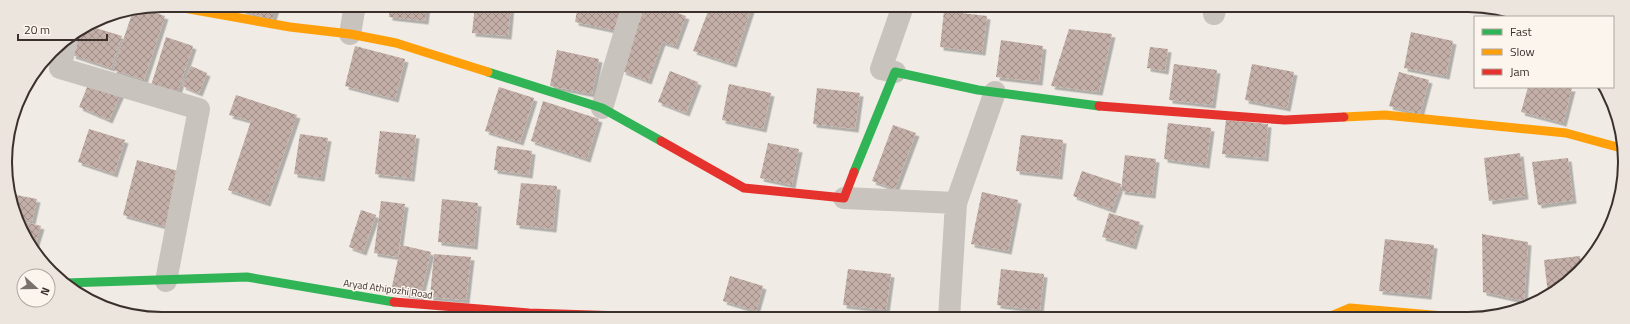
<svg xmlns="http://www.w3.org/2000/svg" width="1630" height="324" font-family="'Titillium Web',sans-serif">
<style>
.building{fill:url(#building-cross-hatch);filter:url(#shadow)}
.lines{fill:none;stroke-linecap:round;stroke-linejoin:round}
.street{stroke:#c9c3be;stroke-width:22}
.fast{stroke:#30b455;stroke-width:9}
.slow{stroke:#ff9f0a;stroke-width:9}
.jam{stroke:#e5322d;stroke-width:9}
.labels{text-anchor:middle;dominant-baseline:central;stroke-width:3;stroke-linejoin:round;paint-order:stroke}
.street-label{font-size:10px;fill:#3b302b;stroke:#fbf5ee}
.rim{fill:none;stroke:#3b302b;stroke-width:2}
</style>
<defs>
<pattern id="building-cross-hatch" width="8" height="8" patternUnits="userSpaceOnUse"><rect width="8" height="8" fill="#c3afa7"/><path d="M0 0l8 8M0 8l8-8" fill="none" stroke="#a08f88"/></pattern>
<filter id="shadow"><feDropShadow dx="3.5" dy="3.5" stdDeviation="0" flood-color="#0004"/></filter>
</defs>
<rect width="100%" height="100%" fill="#f0ebe5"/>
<g class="building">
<path d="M242,5H277L272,20L241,10Z"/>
<path d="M363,5H387V9L363,7Z"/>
<path d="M390,5H427L425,21L389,17Z"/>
<path d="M475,5H511L508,36L472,33Z"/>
<path d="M578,5H622L617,31L575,22Z"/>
<path d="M645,5H655L686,16L675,46L662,42L648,81L622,71Z"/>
<path d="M710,6H752L733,64L693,51Z"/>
<path d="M1466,6H1488L1509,13L1508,16L1466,8Z"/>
<path d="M143,9L165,16L144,80L113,70L133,11Z"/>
<path d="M944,11L987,16L982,52L940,47Z"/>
<path d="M89,26L122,36L111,68L72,55L80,32Z"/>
<path d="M1069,29L1112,34L1099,92L1051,86Z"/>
<path d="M1411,32L1453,41L1446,76L1404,68Z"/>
<path d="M166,37L193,46L176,97L150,89Z"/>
<path d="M1001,40L1043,46L1039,82L996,77Z"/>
<path d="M355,46L405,59L395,99L345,86Z"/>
<path d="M1150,47L1168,49L1165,71L1147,68Z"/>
<path d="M557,50L599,59L592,94L550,86Z"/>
<path d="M1174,64L1217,70L1212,105L1169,100Z"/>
<path d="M1252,64L1294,72L1287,108L1245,100Z"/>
<path d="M191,66L207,73L199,93L182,86Z"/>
<path d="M670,71L698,82L686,113L658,102Z"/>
<path d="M1399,72L1429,80L1420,114L1389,106Z"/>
<path d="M90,80L121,93L109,120L79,107Z"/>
<path d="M729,84L771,93L763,129L722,120Z"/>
<path d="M499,87L534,98L520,142L485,131Z"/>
<path d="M1528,87L1572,88L1563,123L1521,112Z"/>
<path d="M817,88L860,93L855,129L813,124Z"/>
<path d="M236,95L297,115L267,203L228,190L251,121L229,115Z"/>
<path d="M543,101L599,119L587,159L531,141Z"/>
<path d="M1226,120L1268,124L1265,158L1222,154Z"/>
<path d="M1168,123L1211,128L1206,165L1164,159Z"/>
<path d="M893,125L916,133L895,189L872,181Z"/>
<path d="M89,129L125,140L114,174L78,162Z"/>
<path d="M380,131L416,135L411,178L375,174Z"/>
<path d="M300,134L328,138L321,178L294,174Z"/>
<path d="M1021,135L1063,140L1059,176L1016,171Z"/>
<path d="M768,143L799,149L792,185L760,178Z"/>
<path d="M497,146L532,151L529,175L494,170Z"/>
<path d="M1520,153L1525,196L1489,201L1484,158Z"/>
<path d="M1125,155L1156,159L1152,195L1121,191Z"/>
<path d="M1568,158L1573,200L1538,205L1532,162Z"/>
<path d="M137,160L182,172L167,227L123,215Z"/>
<path d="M1082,171L1121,184L1112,210L1073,196Z"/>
<path d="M521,183L557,186L553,229L516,225Z"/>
<path d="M982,192L1018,200L1008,251L971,244Z"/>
<path d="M11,194L37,199L32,221L16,218L13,212Z"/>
<path d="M442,199L478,203L474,246L438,242Z"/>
<path d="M381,201L405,204L398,257L374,253Z"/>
<path d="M361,210L376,215L363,252L349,247Z"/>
<path d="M1109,213L1140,222L1133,246L1102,237Z"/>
<path d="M18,220L41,226L34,249Z"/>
<path d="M1482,234L1528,242L1524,301L1483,292Z"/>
<path d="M1385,239L1434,245L1428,296L1379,291Z"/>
<path d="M401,245L431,252L420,297L391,291Z"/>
<path d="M434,254L471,257L466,300L430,297Z"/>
<path d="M1580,256L1582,269L1579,273L1548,294L1544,260Z"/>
<path d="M848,269L891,274L886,310L843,305Z"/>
<path d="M1001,269L1044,274L1040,310L997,305Z"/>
<path d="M730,276L763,286L756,311L723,301Z"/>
<path d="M156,313L175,316V318H156Z"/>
</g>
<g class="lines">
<g class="street">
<path d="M1214,14L1216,6"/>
<path d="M350,34L355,5"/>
<path d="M67,40L60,68L199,109L166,281"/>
<path d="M895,72L881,69L903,6"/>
<path d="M602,108L633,5"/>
<path d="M844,198L956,203L949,318"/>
<path d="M956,203L995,92"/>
</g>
<g class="fast">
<path d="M488,72L602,108L661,141"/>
<path d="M854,172L895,72L978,90L1099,106"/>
<path d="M66,283L247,277L394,302"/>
</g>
<g class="slow">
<path d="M167,5L290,27L350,34L396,43L488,72"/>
<path d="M1344,117L1385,115L1566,133L1621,148"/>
<path d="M623,316L708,318"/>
<path d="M1324,319L1350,308L1479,319"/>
</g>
<g class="jam">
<path d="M1099,106L1285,120L1344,117"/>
<path d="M661,141L744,188L844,198L854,172"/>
<path d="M394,302L529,313L623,316"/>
</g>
</g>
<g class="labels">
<g class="street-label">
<text transform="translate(388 289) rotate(8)">Aryad Athipozhi Road</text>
</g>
</g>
<path d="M0 0H1630V324H0ZM162 12H1468A150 150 0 0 1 1618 162V162A150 150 0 0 1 1468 312H162A150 150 0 0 1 12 162V162A150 150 0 0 1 162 12Z" fill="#ece5de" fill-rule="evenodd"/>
<path class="rim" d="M162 12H1468A150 150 0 0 1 1618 162V162A150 150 0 0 1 1468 312H162A150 150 0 0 1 12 162V162A150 150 0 0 1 162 12Z"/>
<rect x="1474" y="16" width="140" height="72" fill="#fbf5ee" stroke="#aea6a0"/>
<rect x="1482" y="29" width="20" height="6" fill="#30b455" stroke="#aea6a0"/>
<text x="1510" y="36" font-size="12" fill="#3b302b">Fast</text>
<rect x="1482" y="49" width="20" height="6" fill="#ff9f0a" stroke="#aea6a0"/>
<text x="1510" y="56" font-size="12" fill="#3b302b">Slow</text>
<rect x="1482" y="69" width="20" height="6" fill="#e5322d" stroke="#aea6a0"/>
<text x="1510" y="76" font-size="12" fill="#3b302b">Jam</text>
<g transform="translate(36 288) rotate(111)"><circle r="19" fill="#fbf5ee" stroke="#aea6a0"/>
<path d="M0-3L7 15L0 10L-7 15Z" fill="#7a716c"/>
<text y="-6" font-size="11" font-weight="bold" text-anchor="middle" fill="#3b302b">N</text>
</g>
<path d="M18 34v6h89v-6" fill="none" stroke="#3b302b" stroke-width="2"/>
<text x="24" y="34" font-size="12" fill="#3b302b" stroke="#fbf5ee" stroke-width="3" paint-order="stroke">20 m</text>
</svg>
